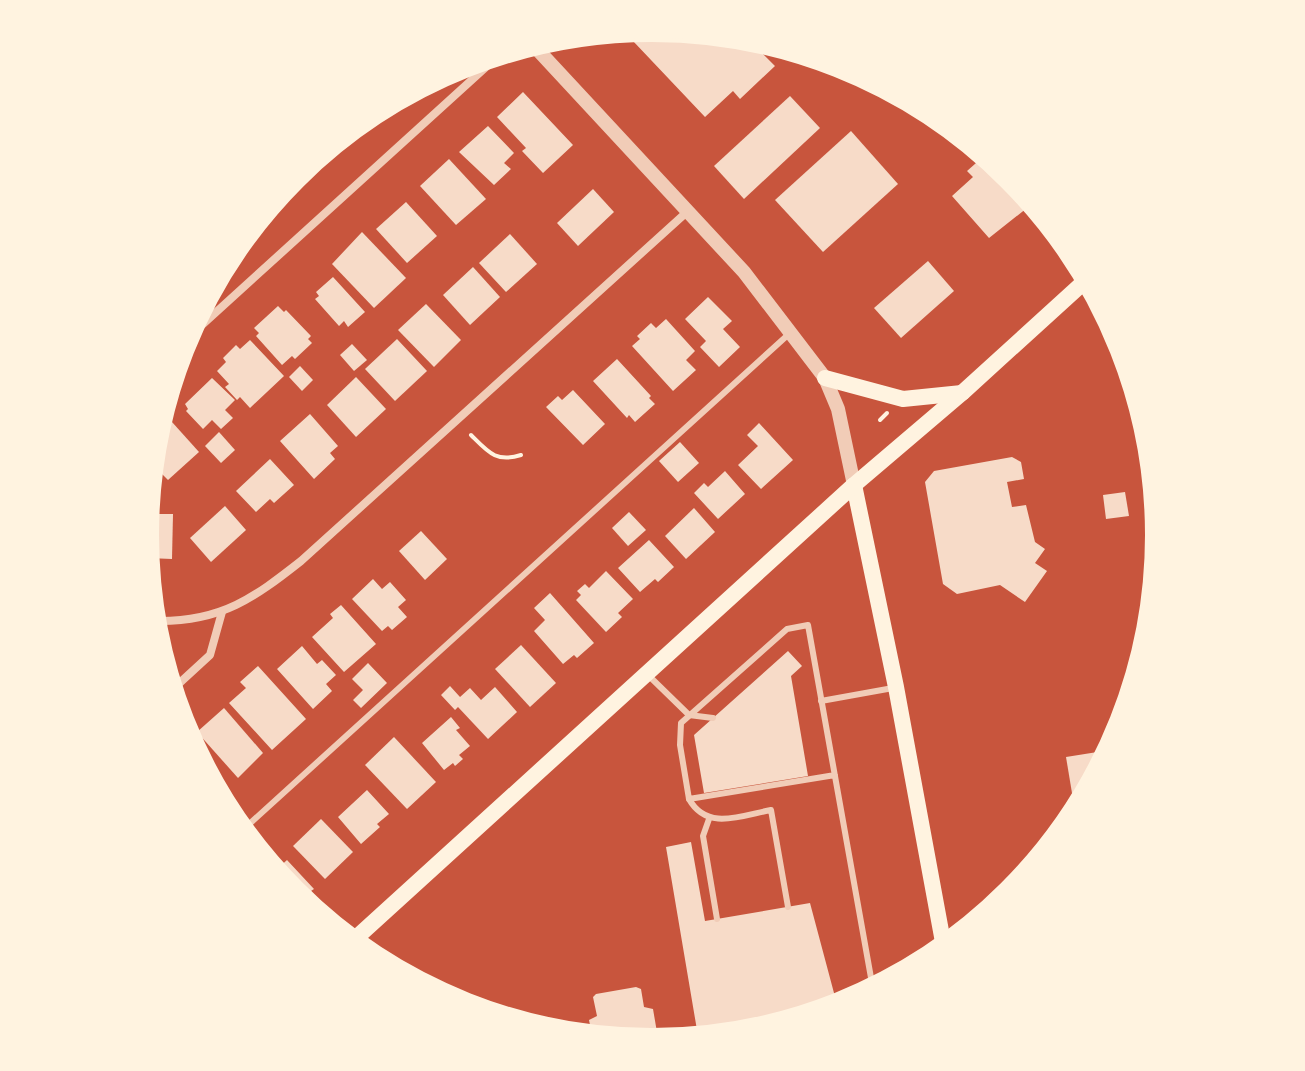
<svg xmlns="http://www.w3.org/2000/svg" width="1305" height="1071" font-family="Quicksand,sans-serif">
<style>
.building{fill:#f7dbc8}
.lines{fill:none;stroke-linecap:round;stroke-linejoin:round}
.path{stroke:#fff3e0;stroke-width:4}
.service{stroke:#f1ccb7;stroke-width:6}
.minor{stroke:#f1ccb7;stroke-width:8}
.tertiary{stroke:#f1ccb7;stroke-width:14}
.secondary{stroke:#fff3e0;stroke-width:16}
.rim{fill:none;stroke:#fff3e0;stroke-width:4}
</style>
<rect width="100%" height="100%" fill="#c8553d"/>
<g class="building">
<path d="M653,26L729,41L736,49L742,44L756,47L775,66L740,99L733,91L705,117L633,41L648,27Z"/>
<path d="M523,92L573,145L543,173L522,151L526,148L497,117Z"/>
<path d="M790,96L820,128L744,199L714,166Z"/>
<path d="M488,126L514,153L504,163L511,169L494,185L459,152Z"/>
<path d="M851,131L898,184L823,252L775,200Z"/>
<path d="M984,156L1013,176L1032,204L989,238L952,196L973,177L967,171Z"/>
<path d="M449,159L486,199L456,225L420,186Z"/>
<path d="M593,189L614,212L578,246L557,223Z"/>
<path d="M406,202L437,236L407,263L376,229Z"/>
<path d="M362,232L406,278L374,308L332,264Z"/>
<path d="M510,234L537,264L506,292L479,263Z"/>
<path d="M928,261L954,291L901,338L874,308Z"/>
<path d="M473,267L500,297L470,325L443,295Z"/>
<path d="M333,277L365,312L348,327L344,321L339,326L315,299L319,296L316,292Z"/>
<path d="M708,297L732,321L723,329L740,347L719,367L700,347L706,341L685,319Z"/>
<path d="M426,304L461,340L434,367L398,330Z"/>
<path d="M278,306L284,312L286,310L311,336L308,339L312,343L295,359L292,356L282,365L256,336L259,333L254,328Z"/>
<path d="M666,319L695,351L686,360L696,370L673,391L632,346L640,339L637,336L651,323L656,328Z"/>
<path d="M397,339L427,371L395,401L365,369Z"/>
<path d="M250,340L284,376L250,408L240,397L237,400L225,387L229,384L217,371L226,362L223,358L236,345L240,349Z"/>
<path d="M352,344L367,360L354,371L340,355Z"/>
<path d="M617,359L651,396L649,398L655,404L635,422L629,415L627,418L593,381Z"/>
<path d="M300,366L313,380L302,391L289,377Z"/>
<path d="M356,377L386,409L356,437L327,405Z"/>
<path d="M212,378L235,400L225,410L233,418L221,429L212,420L203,429L186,411L188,409L185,404Z"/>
<path d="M573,390L605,424L583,445L546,407L558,396L562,400Z"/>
<path d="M310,414L338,446L330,453L335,459L314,479L280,441Z"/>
<path d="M172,422L199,452L168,480L156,468L164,429Z"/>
<path d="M759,423L793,460L761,489L738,465L758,446L747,435Z"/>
<path d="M219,432L235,450L221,463L205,446Z"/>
<path d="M680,442L699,463L678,482L659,461Z"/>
<path d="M1012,457L1021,462L1024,479L1007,482L1012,507L1026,505L1035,542L1045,549L1035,563L1047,571L1025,602L1000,585L957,594L943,584L925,482L934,471Z"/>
<path d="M270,459L294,485L274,503L270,499L256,512L236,491Z"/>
<path d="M725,471L745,494L718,519L694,493L704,483L708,487Z"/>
<path d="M1125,492L1129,516L1106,519L1103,495Z"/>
<path d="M225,506L246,530L211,562L190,538Z"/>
<path d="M694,508L715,532L686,559L665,536Z"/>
<path d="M629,512L646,530L628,546L612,528Z"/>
<path d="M147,514H173L172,559L148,558L143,535Z"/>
<path d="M421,531L447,559L425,580L399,551Z"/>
<path d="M649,540L674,567L658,582L655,579L640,592L618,568Z"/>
<path d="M606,571L633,599L618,613L622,617L606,632L576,600L581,595L577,591L585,584L589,588Z"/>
<path d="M373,579L382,589L390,582L406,600L398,607L407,617L392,630L388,626L382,631L352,599Z"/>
<path d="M550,593L594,643L577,658L574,655L563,664L534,631L545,620L534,608Z"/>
<path d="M341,605L376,644L344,672L312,637L333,618L330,614Z"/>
<path d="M521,645L556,683L530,707L495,669Z"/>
<path d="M302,646L317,664L322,660L336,675L326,684L332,691L313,709L277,669Z"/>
<path d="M788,651L802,666L791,676L808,776L704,793L694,735Z"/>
<path d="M368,663L387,683L361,708L353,700L363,690L352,679Z"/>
<path d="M258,666L306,719L272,750L229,703L246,688L240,682Z"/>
<path d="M450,686L460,697L470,688L481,700L495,687L517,712L488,739L458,707L455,710L441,695Z"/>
<path d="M224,708L263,753L238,778L197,732Z"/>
<path d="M451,717L460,728L456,730L470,746L459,755L463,759L455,766L453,763L444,770L422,743Z"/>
<path d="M394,737L436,782L407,809L365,765Z"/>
<path d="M1110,750L1074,805L1066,757Z"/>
<path d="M367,790L389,814L377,824L380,827L361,844L338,817Z"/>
<path d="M321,819L353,852L325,879L293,846Z"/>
<path d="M691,842L705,921L810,903L838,1008L698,1036L666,847Z"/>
<path d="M287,860L314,889L311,891L315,896L306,905L292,895L275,871Z"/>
<path d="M636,987L641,989L644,1007L653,1009L659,1044L652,1045L578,1030L582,1026L590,1025L589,1020L597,1016L593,997L596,994Z"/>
</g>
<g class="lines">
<g class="path">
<path d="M880,420L887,413"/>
<path d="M471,435C488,452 496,463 521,455"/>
</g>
<g class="service">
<path d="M649,676L689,715L713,718"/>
<path d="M821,701L893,688"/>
<path d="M835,775L689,799L680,745L681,723L787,629L808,625L873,989"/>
<path d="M689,799C707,831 740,816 771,810L788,907"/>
<path d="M709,819L703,836L717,919"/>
<path d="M246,827L790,333"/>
</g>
<g class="minor">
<path d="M181,344L497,57"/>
<path d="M160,621C222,621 254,598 301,561L688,211"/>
<path d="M173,689L210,655L222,612"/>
</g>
<path class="tertiary" d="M537,49L744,272L825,378L838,409L854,485"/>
<g class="secondary">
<path d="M825,378L903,399L962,393"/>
<path d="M854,485L896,687L943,942"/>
<path d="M356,938L854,485L962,393L1084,282"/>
</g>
</g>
<path d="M0 0H1305V1071H0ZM157 535a495 495 0 1 1 990 0a495 495 0 1 1-990 0Z" fill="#fff3e0" fill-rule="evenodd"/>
<path class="rim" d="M157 535a495 495 0 1 1 990 0a495 495 0 1 1-990 0Z"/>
</svg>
